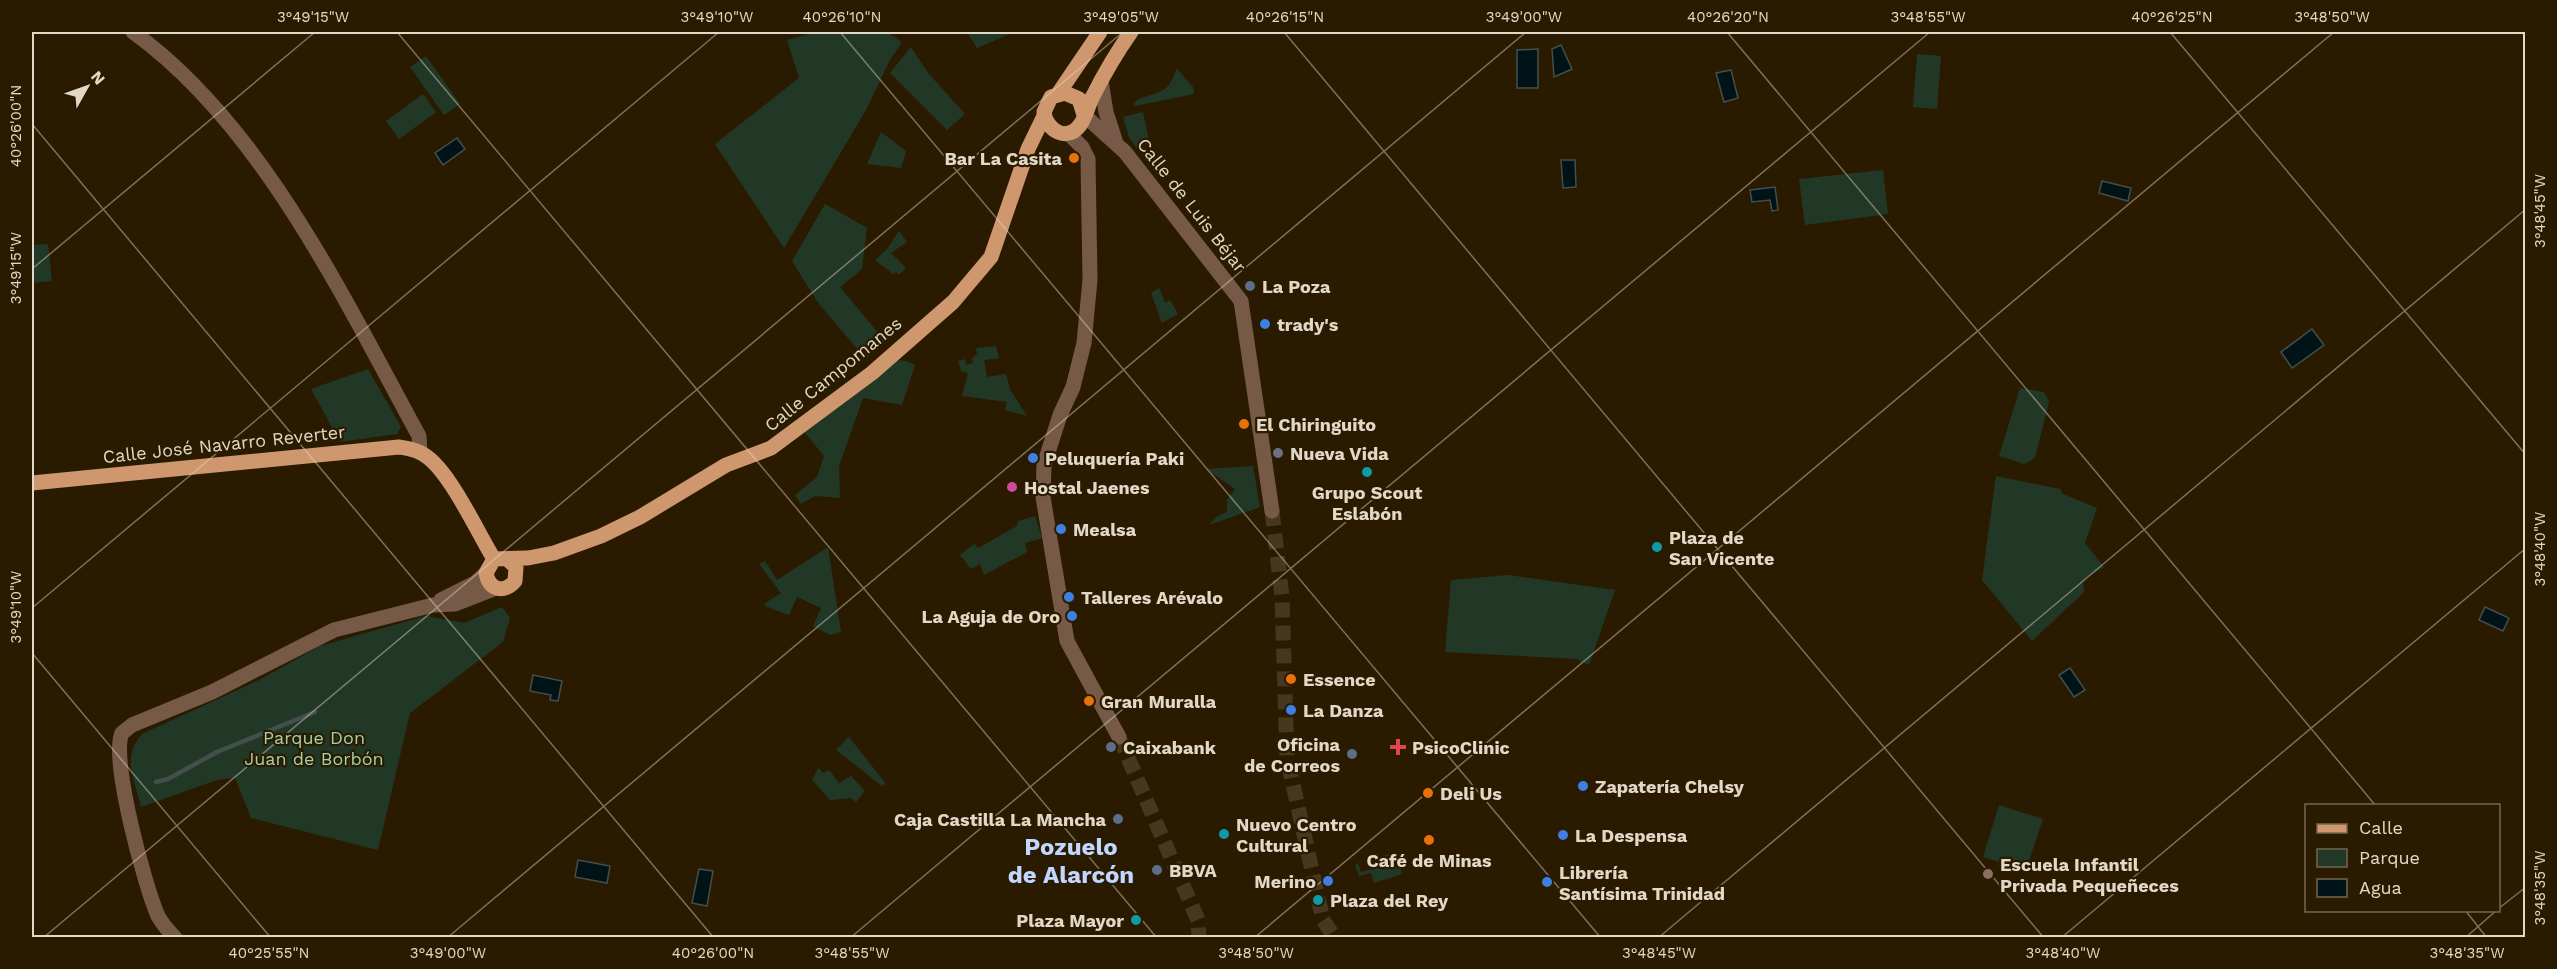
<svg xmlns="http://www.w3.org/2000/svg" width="2557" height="969" font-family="'Work Sans',sans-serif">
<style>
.green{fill:#223827}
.water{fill:#001418;stroke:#444f4d;stroke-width:1.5}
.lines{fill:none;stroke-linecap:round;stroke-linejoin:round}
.stream{stroke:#444f4d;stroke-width:4.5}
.minor-tunnel{stroke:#46371e;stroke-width:15;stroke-dasharray:15 8;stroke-linecap:butt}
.minor{stroke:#765a47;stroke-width:15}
.major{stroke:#cf976e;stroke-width:15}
.ticks{fill:none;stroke:#e2d8c8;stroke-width:1.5;stroke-opacity:0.45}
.food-dot{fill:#e8710a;stroke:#2a1b00;stroke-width:2}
.service-dot{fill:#5c6f8a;stroke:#2a1b00;stroke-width:2}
.shop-dot{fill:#3f7fe0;stroke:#2a1b00;stroke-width:2}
.worship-dot{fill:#6b7280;stroke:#2a1b00;stroke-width:2}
.culture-dot{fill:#0f9aa8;stroke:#2a1b00;stroke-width:2}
.hotel-dot{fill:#d1479c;stroke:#2a1b00;stroke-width:2}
.health-dot{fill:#e0444e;stroke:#2a1b00;stroke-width:2}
.education-dot{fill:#8d6e63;stroke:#2a1b00;stroke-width:2}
.labels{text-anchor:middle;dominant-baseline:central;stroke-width:4.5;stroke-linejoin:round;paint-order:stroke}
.poi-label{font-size:18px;font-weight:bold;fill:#e2d8c8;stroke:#2a1b00;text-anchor:start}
.street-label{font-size:18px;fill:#e2d8c8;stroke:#2a1b00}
.park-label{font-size:18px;fill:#a1d1ab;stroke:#2a1b00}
.district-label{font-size:24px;font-weight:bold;fill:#c1d7ff;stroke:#2a1b00}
.neatline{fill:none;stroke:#e2d8c8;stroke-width:2}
.ticks-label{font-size:15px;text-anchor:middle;fill:#e2d8c8}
</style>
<rect width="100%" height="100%" fill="#2a1b00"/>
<g class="green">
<path d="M816,32H887L902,42L890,60L866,110L784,248L715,144L799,78L787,40Z"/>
<path d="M967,32H1011L1012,33L977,48Z"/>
<path d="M911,47L928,73L965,114L947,130L890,73Z"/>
<path d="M1917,54L1941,56L1937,109L1913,107Z"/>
<path d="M426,56L460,104L444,115L410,67Z"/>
<path d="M1177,69L1193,87L1194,94L1135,106L1134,103C1143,94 1159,96 1168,86C1172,82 1174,74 1177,69Z"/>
<path d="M423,94L436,112L399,139L386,121Z"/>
<path d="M1143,112L1149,141L1137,149L1129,137L1123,117Z"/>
<path d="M881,132L906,151L901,168L867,164Z"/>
<path d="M1883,170L1888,214L1805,225L1799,179Z"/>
<path d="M825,204L867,228L862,269L840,287L885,341L866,359L819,304L792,261Z"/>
<path d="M899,231L907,242L891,253L906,268L899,275L896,272L893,274L875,260L887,249Z"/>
<path d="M48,244L52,281L32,283V245Z"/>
<path d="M1159,288L1165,303L1170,300L1178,314L1162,323L1151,293Z"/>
<path d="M996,346L999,358L984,360L987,377L1006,374L1010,389L1027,416L1005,410L1007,402L962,396L968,373L961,371L958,361L965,359L966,365L973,363L972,358L977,354L976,348Z"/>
<path d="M895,360L907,361L915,365L902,405L863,398L839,466L840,498L815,496L801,504L795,495L817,477L824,456L803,430Z"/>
<path d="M368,369L401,427L397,434L340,442L311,389Z"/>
<path d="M2020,388L2044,392L2049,402L2035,458L2024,464L1999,456Z"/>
<path d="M1253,466L1260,507L1209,525L1216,517L1227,512V500L1235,489L1206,469Z"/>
<path d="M1996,476L2060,489L2063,494L2097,508L2085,543L2104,567L2087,577L2083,583L2084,592L2032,641L1982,580Z"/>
<path d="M1035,516L1042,538L1025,543L1027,552L984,575L980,564L971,569L960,555L974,544L978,548L1017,526L1018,521Z"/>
<path d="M828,547L841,632L830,635L813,626L821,608L797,597L789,615L767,607L764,604L781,593L759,564L765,561L777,580Z"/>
<path d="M1508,575L1615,590L1589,665L1576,659L1445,652L1451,580Z"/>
<path d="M502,607L510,618L503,642L410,713L378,850L251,818L235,778L217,780L141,807C135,780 121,757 142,734L259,680L320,646L426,616L464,623Z"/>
<path d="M849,737L886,784L882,786L836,750Z"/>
<path d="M818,768L824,773L829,770L839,783L851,776L865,791L856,802L851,798L830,800L812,780Z"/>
<path d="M1999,805L2043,819L2026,870L1983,857Z"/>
<path d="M1395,852L1402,874L1374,883L1371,873L1359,876L1355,865L1358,864L1361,872L1380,867L1377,858Z"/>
</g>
<g class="water">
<path d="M1561,45L1572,69L1554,77L1552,49Z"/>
<path d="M1538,49V88H1517V50Z"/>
<path d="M1731,70L1738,98L1724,102L1716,73Z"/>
<path d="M457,138L465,149L443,165L435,153Z"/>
<path d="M1561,160H1575L1576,187L1563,188Z"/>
<path d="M2102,181L2131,188L2128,201L2099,193Z"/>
<path d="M1775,187L1778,210L1772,211L1770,200L1752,202L1750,190Z"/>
<path d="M2312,329L2324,345L2292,368L2281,352Z"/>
<path d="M2485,607L2509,618L2503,631L2479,620Z"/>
<path d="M2070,668L2085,690L2074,697L2059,675Z"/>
<path d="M533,675L562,681L558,701L550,700L551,695L530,691Z"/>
<path d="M578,860L610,866L607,883L575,877Z"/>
<path d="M699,869L713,871L707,906L692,903Z"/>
</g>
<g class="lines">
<path class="stream" d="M156,782L168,779L217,752L315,712"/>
<g class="minor-tunnel">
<path d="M1272,511L1282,597L1287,757L1323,920L1335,938"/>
<path d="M1119,737L1198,920L1199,938"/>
</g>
<g class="minor">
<path d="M133,32C262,125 344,299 419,436L420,452"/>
<path d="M1101,81L1106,112L1115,140"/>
<path d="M1084,115L1125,152L1241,301L1272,511"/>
<path d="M1068,133L1082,147L1088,159L1090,280L1084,343L1073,387L1060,415L1044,465L1043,497L1067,641L1119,737"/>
<path d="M441,600L475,583L486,573"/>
<path d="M175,938C169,931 162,924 158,916C145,887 110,758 122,733L132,725L212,692L334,630L433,605L455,604L496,588"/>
</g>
<g class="major">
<path d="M1058,94L1100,32"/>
<path d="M1084,115L1079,99L1065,93L1051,97L1044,112C1046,130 1067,143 1080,125C1086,117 1088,105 1093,96C1104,74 1117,52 1131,32"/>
<path d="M32,483L399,447C406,448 414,449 421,453C448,466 477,532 494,559"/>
<path d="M507,559L516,567L515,581C504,594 489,590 486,573L494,559L528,558L554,553L601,536L640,517L726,465L771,448L872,373L953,302L991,257L1028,149L1044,116"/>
</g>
</g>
<path class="ticks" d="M397,32L1157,938M840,32L1601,938M1284,32L2044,938M1727,32L2376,806M2170,32L2526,455M32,124L714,938M32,269L315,32M32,608L719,32M32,653L271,938M2498,909L2526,887M2465,910L2487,938M43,938L1123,32M447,938L1526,32M850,938L1930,32M1254,938L2334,32M1658,938L2526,209M2061,938L2526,548M2465,938L2497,910"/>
<g class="food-dot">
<circle cx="1074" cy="158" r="6"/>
<circle cx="1244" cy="424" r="6"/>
<circle cx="1291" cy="679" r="6"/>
<circle cx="1089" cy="701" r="6"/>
<circle cx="1428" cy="793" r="6"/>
<circle cx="1429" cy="840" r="6"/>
</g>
<g class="service-dot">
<circle cx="1250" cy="286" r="6"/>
<circle cx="1111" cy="747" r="6"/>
<circle cx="1352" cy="754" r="6"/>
<circle cx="1118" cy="819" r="6"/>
<circle cx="1157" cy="870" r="6"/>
</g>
<g class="shop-dot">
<circle cx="1265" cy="324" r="6"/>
<circle cx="1033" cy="458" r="6"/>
<circle cx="1061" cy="529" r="6"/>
<circle cx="1069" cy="597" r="6"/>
<circle cx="1072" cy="616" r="6"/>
<circle cx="1291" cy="710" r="6"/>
<circle cx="1583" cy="786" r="6"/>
<circle cx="1563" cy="835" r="6"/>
<circle cx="1328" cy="881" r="6"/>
<circle cx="1547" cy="882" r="6"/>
</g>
<circle class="worship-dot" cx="1278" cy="453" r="6"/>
<g class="culture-dot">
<circle cx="1367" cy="472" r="6"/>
<circle cx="1657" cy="547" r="6"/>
<circle cx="1224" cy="834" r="6"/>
<circle cx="1318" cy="900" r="6"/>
<circle cx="1136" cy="920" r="6"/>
</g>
<circle class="hotel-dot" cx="1012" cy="487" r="6"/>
<path class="health-dot" d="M1395 738h6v6h6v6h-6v6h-6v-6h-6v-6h6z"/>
<circle class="education-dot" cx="1988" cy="874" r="6"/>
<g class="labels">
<g class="poi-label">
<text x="1062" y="158" text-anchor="end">Bar La Casita</text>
<text x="1262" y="286">La Poza</text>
<text x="1277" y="324">trady's</text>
<text x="1256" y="424">El Chiringuito</text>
<text x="1290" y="453">Nueva Vida</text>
<text x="1045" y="458">Peluquería Paki</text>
<text x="1024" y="487">Hostal Jaenes</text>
<text x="1367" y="492" text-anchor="middle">Grupo Scout<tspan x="1367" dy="21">Eslabón</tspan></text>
<text x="1073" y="529">Mealsa</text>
<text x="1669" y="537">Plaza de<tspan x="1669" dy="21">San Vicente</tspan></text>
<text x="1081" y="597">Talleres Arévalo</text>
<text x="1060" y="616" text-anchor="end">La Aguja de Oro</text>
<text x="1303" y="679">Essence</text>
<text x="1101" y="701">Gran Muralla</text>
<text x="1303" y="710">La Danza</text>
<text x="1340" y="744" text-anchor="end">Oficina<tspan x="1340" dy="21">de Correos</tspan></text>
<text x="1123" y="747">Caixabank</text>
<text x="1412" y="747">PsicoClinic</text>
<text x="1595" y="786">Zapatería Chelsy</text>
<text x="1440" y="793">Deli Us</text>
<text x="1106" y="819" text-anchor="end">Caja Castilla La Mancha</text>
<text x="1236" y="824">Nuevo Centro<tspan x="1236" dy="21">Cultural</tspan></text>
<text x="1575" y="835">La Despensa</text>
<text x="1429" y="860" text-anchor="middle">Café de Minas</text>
<text x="2000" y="864">Escuela Infantil<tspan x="2000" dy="21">Privada Pequeñeces</tspan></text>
<text x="1169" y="870">BBVA</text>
<text x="1559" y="872">Librería<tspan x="1559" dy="21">Santísima Trinidad</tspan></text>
<text x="1316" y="881" text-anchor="end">Merino</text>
<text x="1330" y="900">Plaza del Rey</text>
<text x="1124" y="920" text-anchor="end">Plaza Mayor</text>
</g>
<g class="street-label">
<text transform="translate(1192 205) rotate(52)">Calle de Luis Béjar</text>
<text transform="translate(833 374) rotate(-39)">Calle Campomanes</text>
<text transform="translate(224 444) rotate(-6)">Calle José Navarro Reverter</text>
</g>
<g class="park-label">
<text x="314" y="737">Parque Don<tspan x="314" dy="21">Juan de Borbón</tspan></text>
</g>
<g class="district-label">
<text x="1071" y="847">Pozuelo<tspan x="1071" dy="28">de Alarcón</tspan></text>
</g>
</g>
<rect width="2557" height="969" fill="none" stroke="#2a1b00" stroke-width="66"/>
<rect x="2305" y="804" width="195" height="108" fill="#2a1b00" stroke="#746750" stroke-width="1.5"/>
<rect x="2317" y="824" width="30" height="9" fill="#cf976e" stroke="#746750" stroke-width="1.5"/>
<text x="2359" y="834" font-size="18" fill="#e2d8c8">Calle</text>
<rect x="2317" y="849" width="30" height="18" fill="#223827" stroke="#746750" stroke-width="1.5"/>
<text x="2359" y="864" font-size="18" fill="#e2d8c8">Parque</text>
<rect x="2317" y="879" width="30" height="18" fill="#001418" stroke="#746750" stroke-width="1.5"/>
<text x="2359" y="894" font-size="18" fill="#e2d8c8">Agua</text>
<g transform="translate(87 87) rotate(50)" stroke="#2a1b00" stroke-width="4.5" paint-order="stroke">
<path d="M0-4.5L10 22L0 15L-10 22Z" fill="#e2d8c8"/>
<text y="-9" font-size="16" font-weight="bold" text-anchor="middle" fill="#e2d8c8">N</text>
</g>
<rect x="33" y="33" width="2491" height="903" class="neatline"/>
<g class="ticks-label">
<text x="313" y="22">3°49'15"W</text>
<text x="717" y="22">3°49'10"W</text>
<text x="842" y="22">40°26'10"N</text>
<text x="1121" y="22">3°49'05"W</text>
<text x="1285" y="22">40°26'15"N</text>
<text x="1524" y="22">3°49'00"W</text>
<text x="1728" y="22">40°26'20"N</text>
<text x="1928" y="22">3°48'55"W</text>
<text x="2172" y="22">40°26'25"N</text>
<text x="2332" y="22">3°48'50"W</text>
<text transform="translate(16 126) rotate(-90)" y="5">40°26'00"N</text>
<text transform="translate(2540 211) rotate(-90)" y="5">3°48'45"W</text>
<text transform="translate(16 268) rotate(-90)" y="5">3°49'15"W</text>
<text transform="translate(2540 549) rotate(-90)" y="5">3°48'40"W</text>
<text transform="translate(16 607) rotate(-90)" y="5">3°49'10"W</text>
<text transform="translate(2540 888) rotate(-90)" y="5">3°48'35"W</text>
<text x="269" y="958">40°25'55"N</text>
<text x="448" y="958">3°49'00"W</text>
<text x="713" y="958">40°26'00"N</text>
<text x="852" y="958">3°48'55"W</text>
<text x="1256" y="958">3°48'50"W</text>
<text x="1659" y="958">3°48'45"W</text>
<text x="2063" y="958">3°48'40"W</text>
<text x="2467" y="958">3°48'35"W</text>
</g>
</svg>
